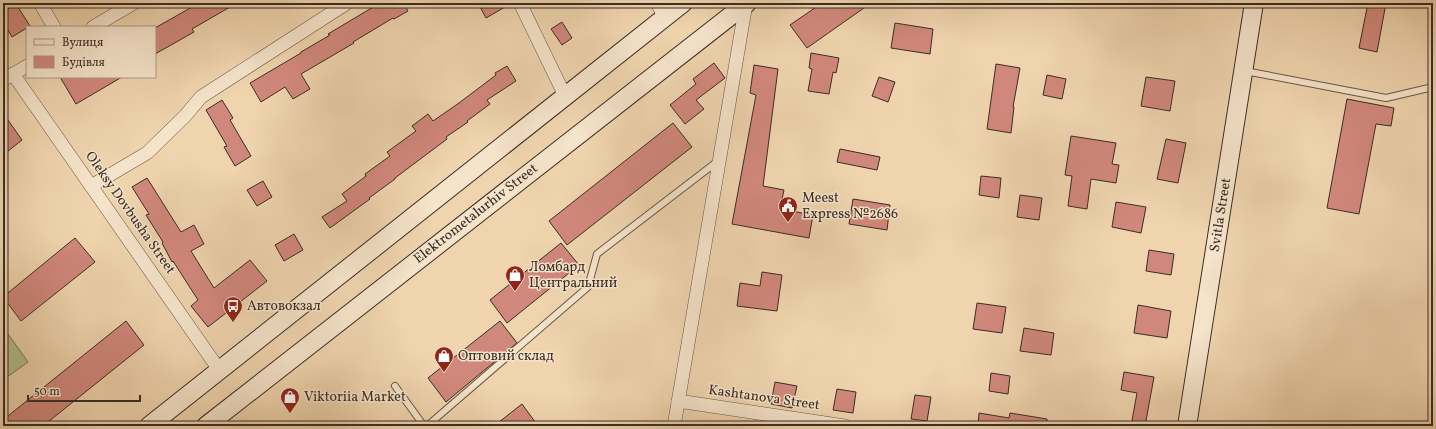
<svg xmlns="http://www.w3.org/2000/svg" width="1436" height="429" font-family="Vollkorn,serif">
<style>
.green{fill:#b5be8e;stroke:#78765a}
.building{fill:#d1887c;stroke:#3a2d26}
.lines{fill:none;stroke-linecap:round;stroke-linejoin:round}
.lane-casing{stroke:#675748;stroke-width:8}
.street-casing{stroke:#675748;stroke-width:14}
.secondary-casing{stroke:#3a2d26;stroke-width:20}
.lane{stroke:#f5e3ca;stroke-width:6}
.street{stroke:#f5e3ca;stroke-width:13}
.secondary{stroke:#f5e3ca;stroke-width:18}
.labels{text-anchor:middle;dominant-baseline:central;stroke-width:3;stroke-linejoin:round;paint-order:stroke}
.poi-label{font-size:14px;fill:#3a2d26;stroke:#f5e3ca;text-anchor:start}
.street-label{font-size:14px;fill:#3a2d26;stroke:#f5e3ca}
</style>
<rect width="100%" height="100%" fill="#efd4ae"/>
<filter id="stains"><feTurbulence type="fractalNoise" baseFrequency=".005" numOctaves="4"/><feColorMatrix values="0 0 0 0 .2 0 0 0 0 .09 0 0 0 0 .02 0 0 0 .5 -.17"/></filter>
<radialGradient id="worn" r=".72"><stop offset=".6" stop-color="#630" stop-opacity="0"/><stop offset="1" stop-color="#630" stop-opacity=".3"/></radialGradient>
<path class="green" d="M3,327L28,362L3,380Z"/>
<g class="building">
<path d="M199,3H237L192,29L194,32L155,54V28Z"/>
<path d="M380,3H403L408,11L394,19L393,18L353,42L354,43L301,74L310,89L293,99L285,87L261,102L250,83L301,53V52L330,35L328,34Z"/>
<path d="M478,3H512L486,18Z"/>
<path d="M822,3H871L807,48L790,25Z"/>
<path d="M1368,3H1386L1377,52L1359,48Z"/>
<path d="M16,4L30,26L12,37L3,22V12Z"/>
<path d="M562,22L572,38L562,45L551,29Z"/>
<path d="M895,23L933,29L930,54L891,48Z"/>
<path d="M811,53L839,58L836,73L833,72L829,94L808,91L812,69L809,68Z"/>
<path d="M714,63L725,78L696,100L704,109L685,124L670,105L696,84L693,79Z"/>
<path d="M996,64L1020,68L1013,107H1014L1011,133L987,129Z"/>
<path d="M754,65L778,69L763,186L784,190L780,209L813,215L809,238L732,224L756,95L750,93Z"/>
<path d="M507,66L516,81L487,100L490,104L467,121L468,122L446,137L447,139L395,178V179L369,198L370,199L330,228L322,217L347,201L342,194L366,176L365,174L390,156L387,152L416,131L412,126L428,114L433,121L459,103L496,75L495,73Z"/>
<path d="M1047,75L1066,79L1062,99L1043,95Z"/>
<path d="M60,77H122L76,104Z"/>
<path d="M879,77L895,82L888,102L872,96Z"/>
<path d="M1146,77L1175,81L1170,111L1141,106Z"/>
<path d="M1347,99L1394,108L1391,126L1376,124L1359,214L1327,208Z"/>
<path d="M222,100L233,118L230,120L251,156L235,166L224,147L227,146L206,110Z"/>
<path d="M3,113L22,140L3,155Z"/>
<path d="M673,123L692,147L567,245L549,221Z"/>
<path d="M1071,136L1116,143L1112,164L1119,165L1116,183L1091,179L1087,209L1068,206L1072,176L1065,175Z"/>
<path d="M1166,139L1186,143L1178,183L1157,179Z"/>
<path d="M840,149L880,157L877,170L837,162Z"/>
<path d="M981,176L1001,178L999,198L979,195Z"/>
<path d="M147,178L181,232L194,225L204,244L191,251L214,288L250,260L267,281L208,327L191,306L198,300L173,261L172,262L162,243L163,242L146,215L149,214L132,187Z"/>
<path d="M263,181L272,197L257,206L247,190Z"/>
<path d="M1020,195L1042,198L1039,220L1017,217Z"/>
<path d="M853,199L890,205L887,230L849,224Z"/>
<path d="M1116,202L1146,207L1141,233L1112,227Z"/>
<path d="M294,234L303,250L284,261L275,245Z"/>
<path d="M75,238L95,262L21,321L3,297Z"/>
<path d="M561,243L579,265L507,323L490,300Z"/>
<path d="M1149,250L1174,254L1171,275L1146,271Z"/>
<path d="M762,272L782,275L777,311L737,306L740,283L760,286Z"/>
<path d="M977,303L1006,307L1002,333L973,329Z"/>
<path d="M1138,305L1171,311L1167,338L1134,333Z"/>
<path d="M126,321L144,345L43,426H3V420Z"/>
<path d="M500,321L517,343L446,402L428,378Z"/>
<path d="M1024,328L1054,333L1051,355L1020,351Z"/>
<path d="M1124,372L1154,377L1145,426H1131L1137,393L1121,390Z"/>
<path d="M991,373L1010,376L1008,394L989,391Z"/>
<path d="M775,382L797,386L792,408L771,404Z"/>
<path d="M837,389L856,392L853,413L833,410Z"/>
<path d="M915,395L931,397L927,421L911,419Z"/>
<path d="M522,404L538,426H494Z"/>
<path d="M979,413L1009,418L1010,413L1047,419V426H978Z"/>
</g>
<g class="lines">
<g class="lane-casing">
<g id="lane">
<path d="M1245,71L1386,98L1433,87"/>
<path d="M395,386L424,426"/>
<path d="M427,426L588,287L597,254L718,161"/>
</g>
</g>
<g class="street-casing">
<g id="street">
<path d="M40,3L54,27"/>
<path d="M520,3L565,96"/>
<path d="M657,3L665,17"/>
<path d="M93,27L134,3"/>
<path d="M13,74L220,371"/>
<path d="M3,80L27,66"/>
<path d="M91,186L147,153L185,116L201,97L347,3"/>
<path d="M678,401L845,426"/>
<path d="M674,426L746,4"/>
</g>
</g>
<g class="secondary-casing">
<g id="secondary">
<path d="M149,426L683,3"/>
<path d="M206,426L747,3"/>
<path d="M1187,426L1254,3"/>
</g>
</g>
<use href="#lane" class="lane"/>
<use href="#street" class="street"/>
<use href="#secondary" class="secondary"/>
</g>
<defs>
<g id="civic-pin" transform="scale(1)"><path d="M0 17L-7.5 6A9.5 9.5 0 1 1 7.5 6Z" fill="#8f2418" stroke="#f5e3ca"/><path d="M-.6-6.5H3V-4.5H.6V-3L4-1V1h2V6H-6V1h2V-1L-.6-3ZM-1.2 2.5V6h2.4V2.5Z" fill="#fff"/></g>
<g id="shop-pin" transform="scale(1)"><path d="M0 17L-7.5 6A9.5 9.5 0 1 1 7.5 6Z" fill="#8f2418" stroke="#f5e3ca"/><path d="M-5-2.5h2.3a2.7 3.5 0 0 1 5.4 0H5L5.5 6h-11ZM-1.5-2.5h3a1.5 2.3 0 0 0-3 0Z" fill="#fff"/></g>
<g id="bus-pin" transform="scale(1)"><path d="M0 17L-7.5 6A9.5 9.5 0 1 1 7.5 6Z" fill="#8f2418" stroke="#f5e3ca"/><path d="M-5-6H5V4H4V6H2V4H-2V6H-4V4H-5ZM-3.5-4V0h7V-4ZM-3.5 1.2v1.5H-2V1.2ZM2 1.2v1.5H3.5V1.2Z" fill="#fff"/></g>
</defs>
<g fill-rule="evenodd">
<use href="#civic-pin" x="788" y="206"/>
<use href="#shop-pin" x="515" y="275"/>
<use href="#bus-pin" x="233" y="306"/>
<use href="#shop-pin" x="444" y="356"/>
<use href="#shop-pin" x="290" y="397"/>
</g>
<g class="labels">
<g class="poi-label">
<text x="802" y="198">Meest<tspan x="802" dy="16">Express №2686</tspan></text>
<text x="529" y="267">Ломбард<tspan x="529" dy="16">Центральний</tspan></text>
<text x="247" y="306">Автовокзал</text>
<text x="458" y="356">Оптовий склад</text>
<text x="304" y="397">Viktoriia Market</text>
</g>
<g class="street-label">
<text transform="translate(130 213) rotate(55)">Oleksy Dovbusha Street</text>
<text transform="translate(476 214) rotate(-38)">Elektrometalurhiv Street</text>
<text transform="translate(1221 215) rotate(-81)">Svitla Street</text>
<text transform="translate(764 398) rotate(8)">Kashtanova Street</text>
</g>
</g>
<rect width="1436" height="429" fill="none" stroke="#efd4ae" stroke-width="16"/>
<rect x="4" y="4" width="1428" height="421" fill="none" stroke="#3a2d26" stroke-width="2"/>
<rect x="8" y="8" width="1420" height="413" fill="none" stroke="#3a2d26"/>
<rect x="26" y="26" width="130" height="52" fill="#f5e3ca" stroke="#aa9a88"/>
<rect x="34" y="39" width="20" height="6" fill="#f5e3ca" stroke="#aa9a88"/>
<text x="62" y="46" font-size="12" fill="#3a2d26">Вулиця</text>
<rect x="34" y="56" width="20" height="12" fill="#d1887c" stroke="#aa9a88"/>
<text x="62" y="66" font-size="12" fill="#3a2d26">Будівля</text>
<path d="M28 395v6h112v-6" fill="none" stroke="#3a2d26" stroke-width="2"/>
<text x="34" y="395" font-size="12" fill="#3a2d26" stroke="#f5e3ca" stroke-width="3" paint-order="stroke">50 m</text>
<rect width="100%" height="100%" filter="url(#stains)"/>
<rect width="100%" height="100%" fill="url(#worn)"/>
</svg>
